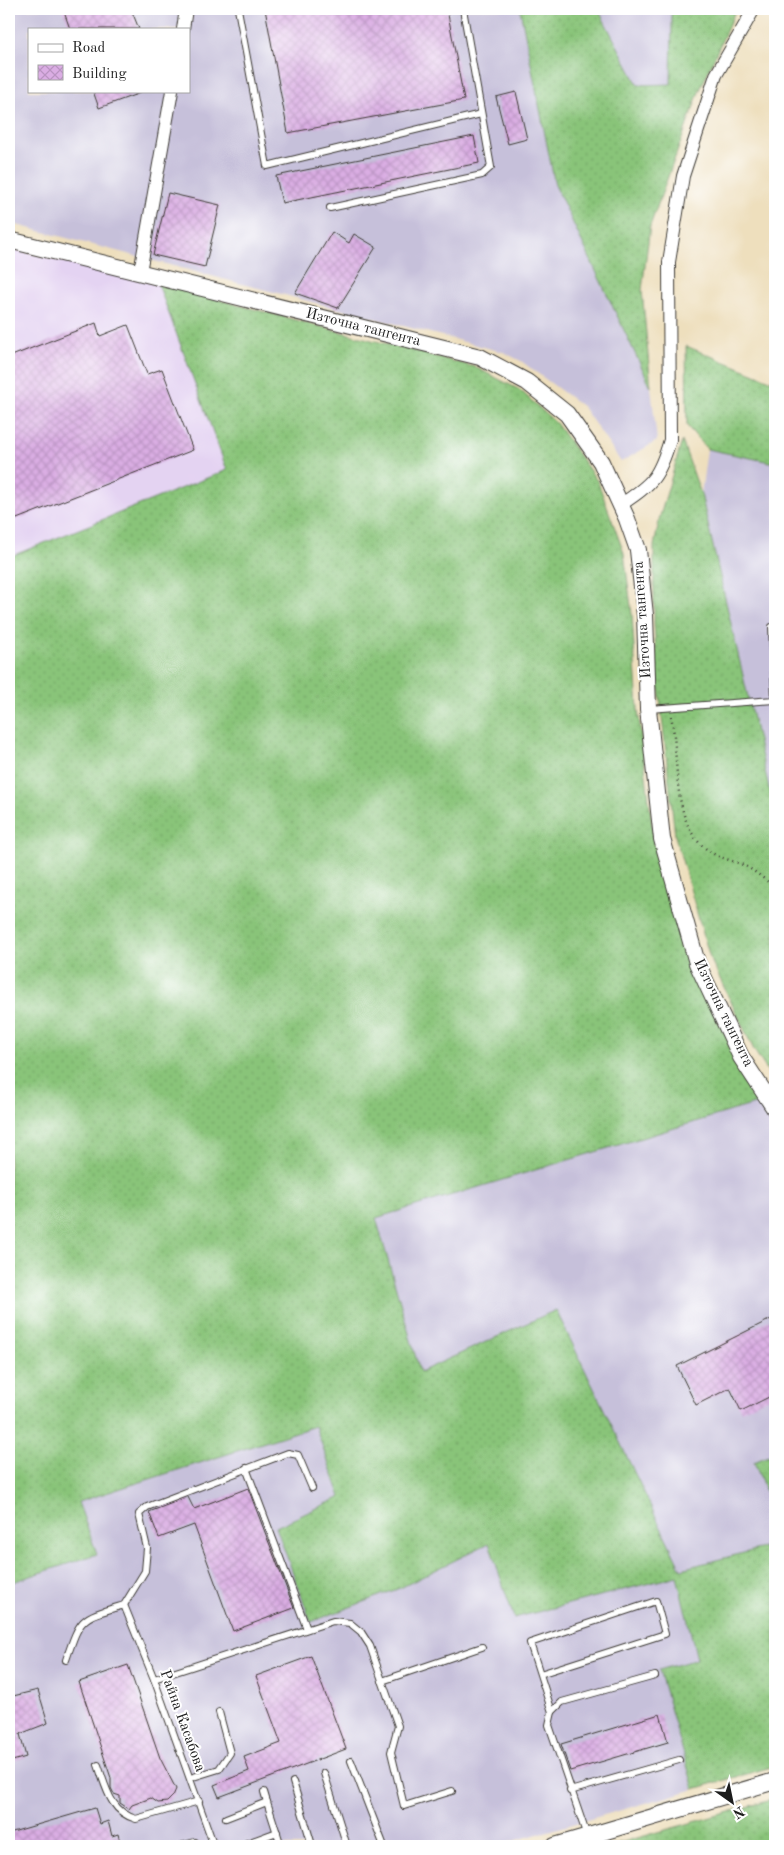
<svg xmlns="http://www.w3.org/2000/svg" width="784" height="1855" font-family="'Old Standard TT',serif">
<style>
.built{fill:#e4d3f2}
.industrial{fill:#c6c0da;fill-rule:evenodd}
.grass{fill:url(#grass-dots);stroke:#52704a}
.building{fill:url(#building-cross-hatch)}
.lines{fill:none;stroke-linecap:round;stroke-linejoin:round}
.service-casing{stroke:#3c3934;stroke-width:8}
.minor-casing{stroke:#3c3934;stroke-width:14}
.tertiary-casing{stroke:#3c3934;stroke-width:18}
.path{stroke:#3c3934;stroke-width:2.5;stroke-dasharray:1 4;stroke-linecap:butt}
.service{stroke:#fff;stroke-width:6}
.minor{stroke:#fff;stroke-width:12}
.tertiary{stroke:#fff;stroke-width:16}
.labels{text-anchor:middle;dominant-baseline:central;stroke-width:4;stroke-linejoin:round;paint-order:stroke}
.street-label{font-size:15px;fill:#1c1c1c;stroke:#fff}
</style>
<defs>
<pattern id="grass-dots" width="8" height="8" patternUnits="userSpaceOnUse" patternTransform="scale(1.25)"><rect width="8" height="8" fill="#89c479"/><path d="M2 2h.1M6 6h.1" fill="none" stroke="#76a868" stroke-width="1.8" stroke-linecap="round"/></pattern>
<pattern id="building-cross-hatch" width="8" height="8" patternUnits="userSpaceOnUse" patternTransform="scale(1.25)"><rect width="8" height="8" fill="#daade3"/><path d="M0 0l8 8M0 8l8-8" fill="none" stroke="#ba94c2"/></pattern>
</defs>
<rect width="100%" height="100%" fill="#fff"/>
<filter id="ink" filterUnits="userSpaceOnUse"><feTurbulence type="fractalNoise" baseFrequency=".02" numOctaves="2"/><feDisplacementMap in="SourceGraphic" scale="10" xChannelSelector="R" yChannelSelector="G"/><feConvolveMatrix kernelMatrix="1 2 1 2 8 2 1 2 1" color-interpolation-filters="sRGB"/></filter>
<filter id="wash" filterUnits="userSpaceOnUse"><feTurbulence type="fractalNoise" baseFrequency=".0096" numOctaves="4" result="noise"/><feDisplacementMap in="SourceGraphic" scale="20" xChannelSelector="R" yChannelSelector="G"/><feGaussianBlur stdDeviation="1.12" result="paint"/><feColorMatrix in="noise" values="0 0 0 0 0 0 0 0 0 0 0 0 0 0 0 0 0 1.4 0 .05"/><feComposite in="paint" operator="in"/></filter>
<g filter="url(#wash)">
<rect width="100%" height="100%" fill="#eedfbd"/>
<path class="built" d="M9,248L158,284L227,470L9,557Z"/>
<g class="industrial">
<path d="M9,9H520L555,185L651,387L657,441L621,462L583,407L521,361L503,352L9,223ZM29,29H189V91H29Z"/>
<path d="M598,9H670L672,20L671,84L638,85Z"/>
<path d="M707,449L775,463V808L769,788L701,494Z"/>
<path d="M761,1102L775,1121V1766L496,1846H9V1571L13,1582L78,1502L315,1426L375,1218Z"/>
</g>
<g class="grass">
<path d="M520,9H598L638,85L671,84L672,20L670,9H736L699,92L650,226L642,290L651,387L555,185Z"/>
<path d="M158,284L475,367L520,390L556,423L598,482L624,553L632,614L638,710L654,841L690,966L761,1102L376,1218L420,1372L556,1310L681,1569L775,1545V1766L694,1789L659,1670L697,1659L677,1576L514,1618L489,1543L400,1588L311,1622L276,1527L341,1497L315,1426L78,1502L97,1554L13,1582L9,1571V557L227,470Z"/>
<path d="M686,346L775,382V463L707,449L687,426Z"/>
<path d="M682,441L701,494L769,788L775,808V1083L754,1050L710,958L675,836L658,680L654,625V546L660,516Z"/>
<path d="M775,1453V1514L754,1462Z"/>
<path d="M775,1799V1846H609Z"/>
</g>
<g id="blocks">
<g class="building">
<path d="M63,9H131L139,29H70Z"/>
<path d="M265,9H447L464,100L288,133Z"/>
<path d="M93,91H140V93L99,108Z"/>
<path d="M516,92L527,139L508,144L496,97Z"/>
<path d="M474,136L479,163L282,203L276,176Z"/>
<path d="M168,193L220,205L205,267L153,255Z"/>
<path d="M332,232L349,243L354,234L376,247L338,308L295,293Z"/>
<path d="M96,323L100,336L128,325L147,374L162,369L193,450L9,522V357Z"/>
<path d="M775,1317V1394L741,1411L730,1388L696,1405L677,1366Z"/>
<path d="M248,1488L294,1608L233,1631L194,1525L159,1538L149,1512L188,1497L194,1509Z"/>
<path d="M311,1656L346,1749L219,1797L214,1785L249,1771L244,1757L281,1743L256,1676Z"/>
<path d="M128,1665L160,1758L176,1789L173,1796L167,1802L158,1803L151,1798L132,1805L129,1809L120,1803V1796L114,1794L111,1788V1778L79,1682Z"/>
<path d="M38,1690L48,1723L20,1734L26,1757L9,1762V1697Z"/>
<path d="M660,1714L668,1742L570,1771L561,1744Z"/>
<path d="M95,1808L100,1824L108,1821L112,1836L118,1834L121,1846H9V1833Z"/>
</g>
</g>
</g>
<g filter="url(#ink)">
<use href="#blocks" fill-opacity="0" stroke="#3c3934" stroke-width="1"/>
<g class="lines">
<g class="service-casing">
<g id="service">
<path d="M238,9L267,166L481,114"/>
<path d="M330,208L482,175L491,167L463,9"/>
<path d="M649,709L775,700L772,627L775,628"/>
<path d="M246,1468L307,1629"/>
<path d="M124,1605L154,1679L214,1846"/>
<path d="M66,1660C81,1616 80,1618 124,1605L145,1571L147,1548L139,1514L147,1507L288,1453L298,1455L312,1488"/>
<path d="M540,1674L665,1634L656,1601L530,1643L552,1712"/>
<path d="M154,1679L333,1621L350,1623L361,1632L370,1646L398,1726L391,1752L404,1806L452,1791"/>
<path d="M382,1681L482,1647"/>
<path d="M351,1761L384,1846"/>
<path d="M98,1765C106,1787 110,1812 136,1819L199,1801"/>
<path d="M324,1773L347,1846"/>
<path d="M190,1778L219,1769L230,1753L219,1712"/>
<path d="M293,1782L312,1845L309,1846"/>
<path d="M570,1791L679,1760"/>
<path d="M264,1792L267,1802"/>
<path d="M226,1818L267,1802L281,1846"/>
<path d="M587,1836L549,1725L552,1712L562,1702L655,1676"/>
<path d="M180,1846L195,1842L196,1846"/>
<path d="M239,1846L277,1832"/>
</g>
</g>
<g class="minor-casing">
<g id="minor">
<path d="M183,29L186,9"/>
<path d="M140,272L172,91"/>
<path d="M622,504C653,483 659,477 670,440L669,262L683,176L716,75L754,9"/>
</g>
</g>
<g class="tertiary-casing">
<g id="tertiary">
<path d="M9,240L480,357L527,382L567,414L601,462L627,519L638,550L645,615L648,709L662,839L697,963L741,1057L775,1109"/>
<path d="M555,1846L775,1781"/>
</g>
</g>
<path class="path" d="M671,716C680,756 670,820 705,848C717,858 729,859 743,865C754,870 765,880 775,887"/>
<use href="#service" class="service"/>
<use href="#minor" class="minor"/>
<use href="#tertiary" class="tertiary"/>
</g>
</g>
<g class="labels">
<g class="street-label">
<text transform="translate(363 328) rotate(14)">Източна тангента</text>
<text transform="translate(643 620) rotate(-94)">Източна тангента</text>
<text transform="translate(723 1013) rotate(64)">Източна тангента</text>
<text transform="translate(182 1721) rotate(70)">Райна Касабова</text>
</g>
</g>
<rect width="784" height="1855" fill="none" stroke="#fff" stroke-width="30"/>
<rect x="28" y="28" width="162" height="65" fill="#ffffff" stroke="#a4a4a4"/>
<rect x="38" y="44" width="25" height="8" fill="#ffffff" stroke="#a4a4a4"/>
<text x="72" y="52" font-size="15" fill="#1c1c1c">Road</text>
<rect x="38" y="65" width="25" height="15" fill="url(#building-cross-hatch)" stroke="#a4a4a4"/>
<text x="72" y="78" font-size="15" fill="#1c1c1c">Building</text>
<g transform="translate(732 1802) rotate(147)" stroke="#ffffff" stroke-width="4" paint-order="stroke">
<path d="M0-4L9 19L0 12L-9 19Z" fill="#1c1c1c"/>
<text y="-8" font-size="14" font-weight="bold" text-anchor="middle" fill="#1c1c1c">N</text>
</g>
</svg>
